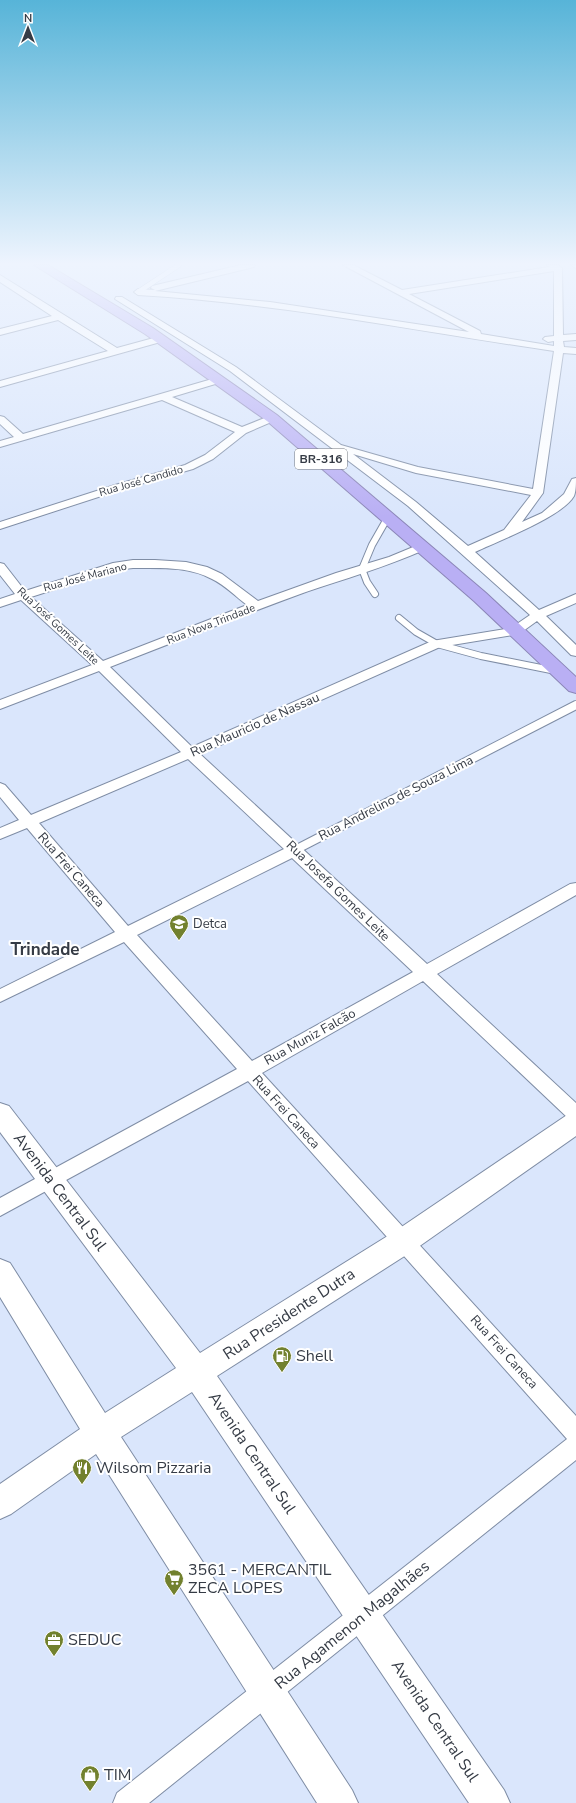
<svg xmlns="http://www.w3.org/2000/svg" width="576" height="1803" font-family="'Nunito Sans',sans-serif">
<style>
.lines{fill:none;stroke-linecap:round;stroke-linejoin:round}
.lane-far2-casing{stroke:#7f8da5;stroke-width:5.5}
.lane-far1-casing{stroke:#7f8da5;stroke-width:8}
.lane-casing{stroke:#7f8da5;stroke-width:10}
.street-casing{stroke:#7f8da5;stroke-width:2}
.secondary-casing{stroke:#7f8da5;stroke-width:2}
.highway-casing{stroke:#8b86b7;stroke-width:2}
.lane-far2{stroke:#fff;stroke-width:4.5}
.lane-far1{stroke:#fff;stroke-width:6}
.lane{stroke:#fff;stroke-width:8}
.street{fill:#fff;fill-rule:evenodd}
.secondary{fill:#fff;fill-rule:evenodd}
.highway{fill:#b9aff4;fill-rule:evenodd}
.labels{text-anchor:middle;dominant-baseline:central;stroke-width:4;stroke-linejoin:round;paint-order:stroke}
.far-street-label{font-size:11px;fill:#353b45;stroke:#fff}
.shield{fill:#fff;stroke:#72767d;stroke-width:1}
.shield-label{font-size:12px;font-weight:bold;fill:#353b45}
.street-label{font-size:13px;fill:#353b45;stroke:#fff}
.poi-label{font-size:13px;fill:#353b45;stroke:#fff;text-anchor:start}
.near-street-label{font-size:16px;fill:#353b45;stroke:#fff}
.near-poi-label{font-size:16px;fill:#353b45;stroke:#fff;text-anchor:start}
.district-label{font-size:17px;font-weight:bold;fill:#353b45;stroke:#fff}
</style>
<rect width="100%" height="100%" fill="#dae6fc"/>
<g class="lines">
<g class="lane-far2-casing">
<path id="lane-far2" d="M138,292L179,265"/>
</g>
<g class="lane-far1-casing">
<g id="lane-far1">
<path d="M375,594L367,582L362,569L372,545L388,517"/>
<path d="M399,618L416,632L437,644L481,656L556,671"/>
</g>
</g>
<g class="lane-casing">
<path id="lane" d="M295,850L576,705"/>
</g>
<g class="street-casing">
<g id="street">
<path d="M241,265H255L254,267L155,291L270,302L469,332L343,265H353L402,290L549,267L547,265H558L562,268L563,335L576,334V340L563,341L564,347L576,348V354L563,353L543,493L522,522L542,513L564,494L572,479L576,478C576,483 576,491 574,496C562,517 498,541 475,552L539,610L576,594V603L546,616L576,645V656L571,655L537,621L519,634L440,647L200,754L427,964L570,884L576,883V895L437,974L576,1103V1122L569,1119L423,981L262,1073L576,1416V1460L149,1803H113L117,1793L567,1439L248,1081L0,1216V1198L237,1069L124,942L0,1002V989L115,932L27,828L0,839V828L19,820L0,797V783L5,785L31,815L181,752L99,671L0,709V700L92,665L21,600L0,607V599L15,594L0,575V563L4,564L25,591L113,563L133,560H155L186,562L207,567L222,574L258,601L336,573L389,557L418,545H426L428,547L426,549C386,567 344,579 303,593C238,617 174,642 110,667L192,747L432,641L511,628L530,615L408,506L230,371L115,299L116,297H122L236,367L341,445L418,467L533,489L554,351C415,331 278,303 138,295L134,292L138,289L155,290L151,288L152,286ZM554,271V336L545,337L543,339L548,342L554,341V346L481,334L480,331L409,294ZM353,454L416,473L531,495L504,530L468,546L416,502ZM133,568C160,568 188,566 212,579C225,585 236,597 247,605L103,661L31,597L115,570ZM188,759L284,849L128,926L39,823ZM292,858L413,972L252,1061L137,935Z"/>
<path d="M571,265H576V268Z"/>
<path d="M0,275L117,348L161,336L166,339L164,341L0,387V381L108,351L58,320L0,335V329L52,316L0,282Z"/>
<path d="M219,377L224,380L222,382L172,397L242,427L272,415L277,418L276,420L246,433L213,459L193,469L123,489L0,529V522L115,485L185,465L205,455L235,432L162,400L0,447V441L14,437L0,424V416L4,417L23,434Z"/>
</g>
</g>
<g class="secondary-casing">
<path id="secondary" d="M0,1103L9,1106L200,1353L394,1232L567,1115L576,1112V1136L414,1250L217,1376L504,1790L510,1803H469L192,1392L121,1437L352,1790L358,1803H317L96,1454L11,1514L0,1519V1484L80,1429L0,1297V1259L10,1263L105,1413L176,1368L0,1132Z"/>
</g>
<g class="highway-casing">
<path id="highway" d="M34,265H48L153,328L277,415L486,593L576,677V693L569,691L474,601L267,421L145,334Z"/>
</g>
<use href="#lane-far2" class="lane-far2"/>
<use href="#lane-far1" class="lane-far1"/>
<use href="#lane" class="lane"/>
<use href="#street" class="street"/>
<use href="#secondary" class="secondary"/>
<use href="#highway" class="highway"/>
</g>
<linearGradient id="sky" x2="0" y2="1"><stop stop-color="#57b4d8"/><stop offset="0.51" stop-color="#eef4fe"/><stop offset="1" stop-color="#eef4fe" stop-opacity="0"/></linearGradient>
<rect width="576" height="517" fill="url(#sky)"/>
<defs>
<g id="school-pin" transform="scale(1)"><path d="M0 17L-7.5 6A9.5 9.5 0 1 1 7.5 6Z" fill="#72812e" stroke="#fff"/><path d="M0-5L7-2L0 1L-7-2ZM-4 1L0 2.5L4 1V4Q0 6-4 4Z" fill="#fff"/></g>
<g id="fuel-pin" transform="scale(1)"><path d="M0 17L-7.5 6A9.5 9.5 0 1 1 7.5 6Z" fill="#72812e" stroke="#fff"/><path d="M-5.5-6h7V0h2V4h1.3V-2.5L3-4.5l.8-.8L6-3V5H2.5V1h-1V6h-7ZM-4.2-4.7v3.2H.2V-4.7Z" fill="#fff"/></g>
<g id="restaurant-pin" transform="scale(1)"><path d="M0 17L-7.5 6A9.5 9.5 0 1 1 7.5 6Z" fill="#72812e" stroke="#fff"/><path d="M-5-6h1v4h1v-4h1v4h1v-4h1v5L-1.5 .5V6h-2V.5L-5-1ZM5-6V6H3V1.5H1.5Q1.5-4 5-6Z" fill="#fff"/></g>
<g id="supermarket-pin" transform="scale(1)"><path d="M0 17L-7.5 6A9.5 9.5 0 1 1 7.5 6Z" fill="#72812e" stroke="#fff"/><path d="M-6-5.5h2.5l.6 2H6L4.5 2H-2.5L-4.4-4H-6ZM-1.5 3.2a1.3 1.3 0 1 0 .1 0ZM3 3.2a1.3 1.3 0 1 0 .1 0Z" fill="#fff"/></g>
<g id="office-pin" transform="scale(1)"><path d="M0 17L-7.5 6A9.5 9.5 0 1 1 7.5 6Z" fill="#72812e" stroke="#fff"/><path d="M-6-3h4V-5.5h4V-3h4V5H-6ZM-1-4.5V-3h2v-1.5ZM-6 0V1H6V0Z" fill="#fff"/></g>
<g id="shop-pin" transform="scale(1)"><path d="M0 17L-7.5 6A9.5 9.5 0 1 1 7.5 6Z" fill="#72812e" stroke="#fff"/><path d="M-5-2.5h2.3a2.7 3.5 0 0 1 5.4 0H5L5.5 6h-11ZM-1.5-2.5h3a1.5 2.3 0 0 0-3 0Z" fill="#fff"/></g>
</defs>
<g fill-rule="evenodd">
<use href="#school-pin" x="179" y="924"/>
<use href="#fuel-pin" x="282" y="1356"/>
<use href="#restaurant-pin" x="82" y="1468"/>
<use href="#supermarket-pin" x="174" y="1579"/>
<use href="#office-pin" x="54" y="1640"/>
<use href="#shop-pin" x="90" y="1775"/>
</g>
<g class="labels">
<g class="far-street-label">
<text transform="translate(141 481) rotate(-16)">Rua José Candido</text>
<text transform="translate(85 577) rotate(-15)">Rua José Mariano</text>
<text transform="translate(211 624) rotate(-21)">Rua Nova Trindade</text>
<text transform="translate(58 626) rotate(43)">Rua José Gomes Leite</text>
</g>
<rect class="shield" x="295" y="449" width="52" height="20" rx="3"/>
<g class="shield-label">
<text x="321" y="459">BR-316</text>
</g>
<g class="street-label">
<text transform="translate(255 725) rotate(-24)">Rua Mauricio de Nassau</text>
<text transform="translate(396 798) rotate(-27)">Rua Andrelino de Souza Lima</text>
<text transform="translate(71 870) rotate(49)">Rua Frei Caneca</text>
<text transform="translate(338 891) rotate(44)">Rua Josefa Gomes Leite</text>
<text transform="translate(310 1037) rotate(-29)">Rua Muniz Falcão</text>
<text transform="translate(286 1112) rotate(48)">Rua Frei Caneca</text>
<text transform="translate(504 1352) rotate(48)">Rua Frei Caneca</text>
</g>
<g class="poi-label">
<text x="193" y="924">Detca</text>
</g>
<g class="near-street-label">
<text transform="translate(60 1192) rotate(53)">Avenida Central Sul</text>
<text transform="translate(289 1314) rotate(-33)">Rua Presidente Dutra</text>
<text transform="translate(252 1453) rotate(56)">Avenida Central Sul</text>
<text transform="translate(352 1625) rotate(-39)">Rua Agamenon Magalhães</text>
<text transform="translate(435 1721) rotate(56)">Avenida Central Sul</text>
</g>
<g class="near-poi-label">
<text x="296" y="1356">Shell</text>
<text x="96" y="1468">Wilsom Pizzaria</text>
<text x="188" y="1570">3561 - MERCANTIL<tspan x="188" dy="18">ZECA LOPES</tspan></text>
<text x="68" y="1640">SEDUC</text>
<text x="104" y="1775">TIM</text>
</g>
<g class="district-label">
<text x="45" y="949">Trindade</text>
</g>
</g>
<g transform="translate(28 28)" stroke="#ffffff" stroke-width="3" paint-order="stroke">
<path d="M0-3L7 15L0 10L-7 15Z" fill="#353b45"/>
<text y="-6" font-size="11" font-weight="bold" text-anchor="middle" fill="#353b45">N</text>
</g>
</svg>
